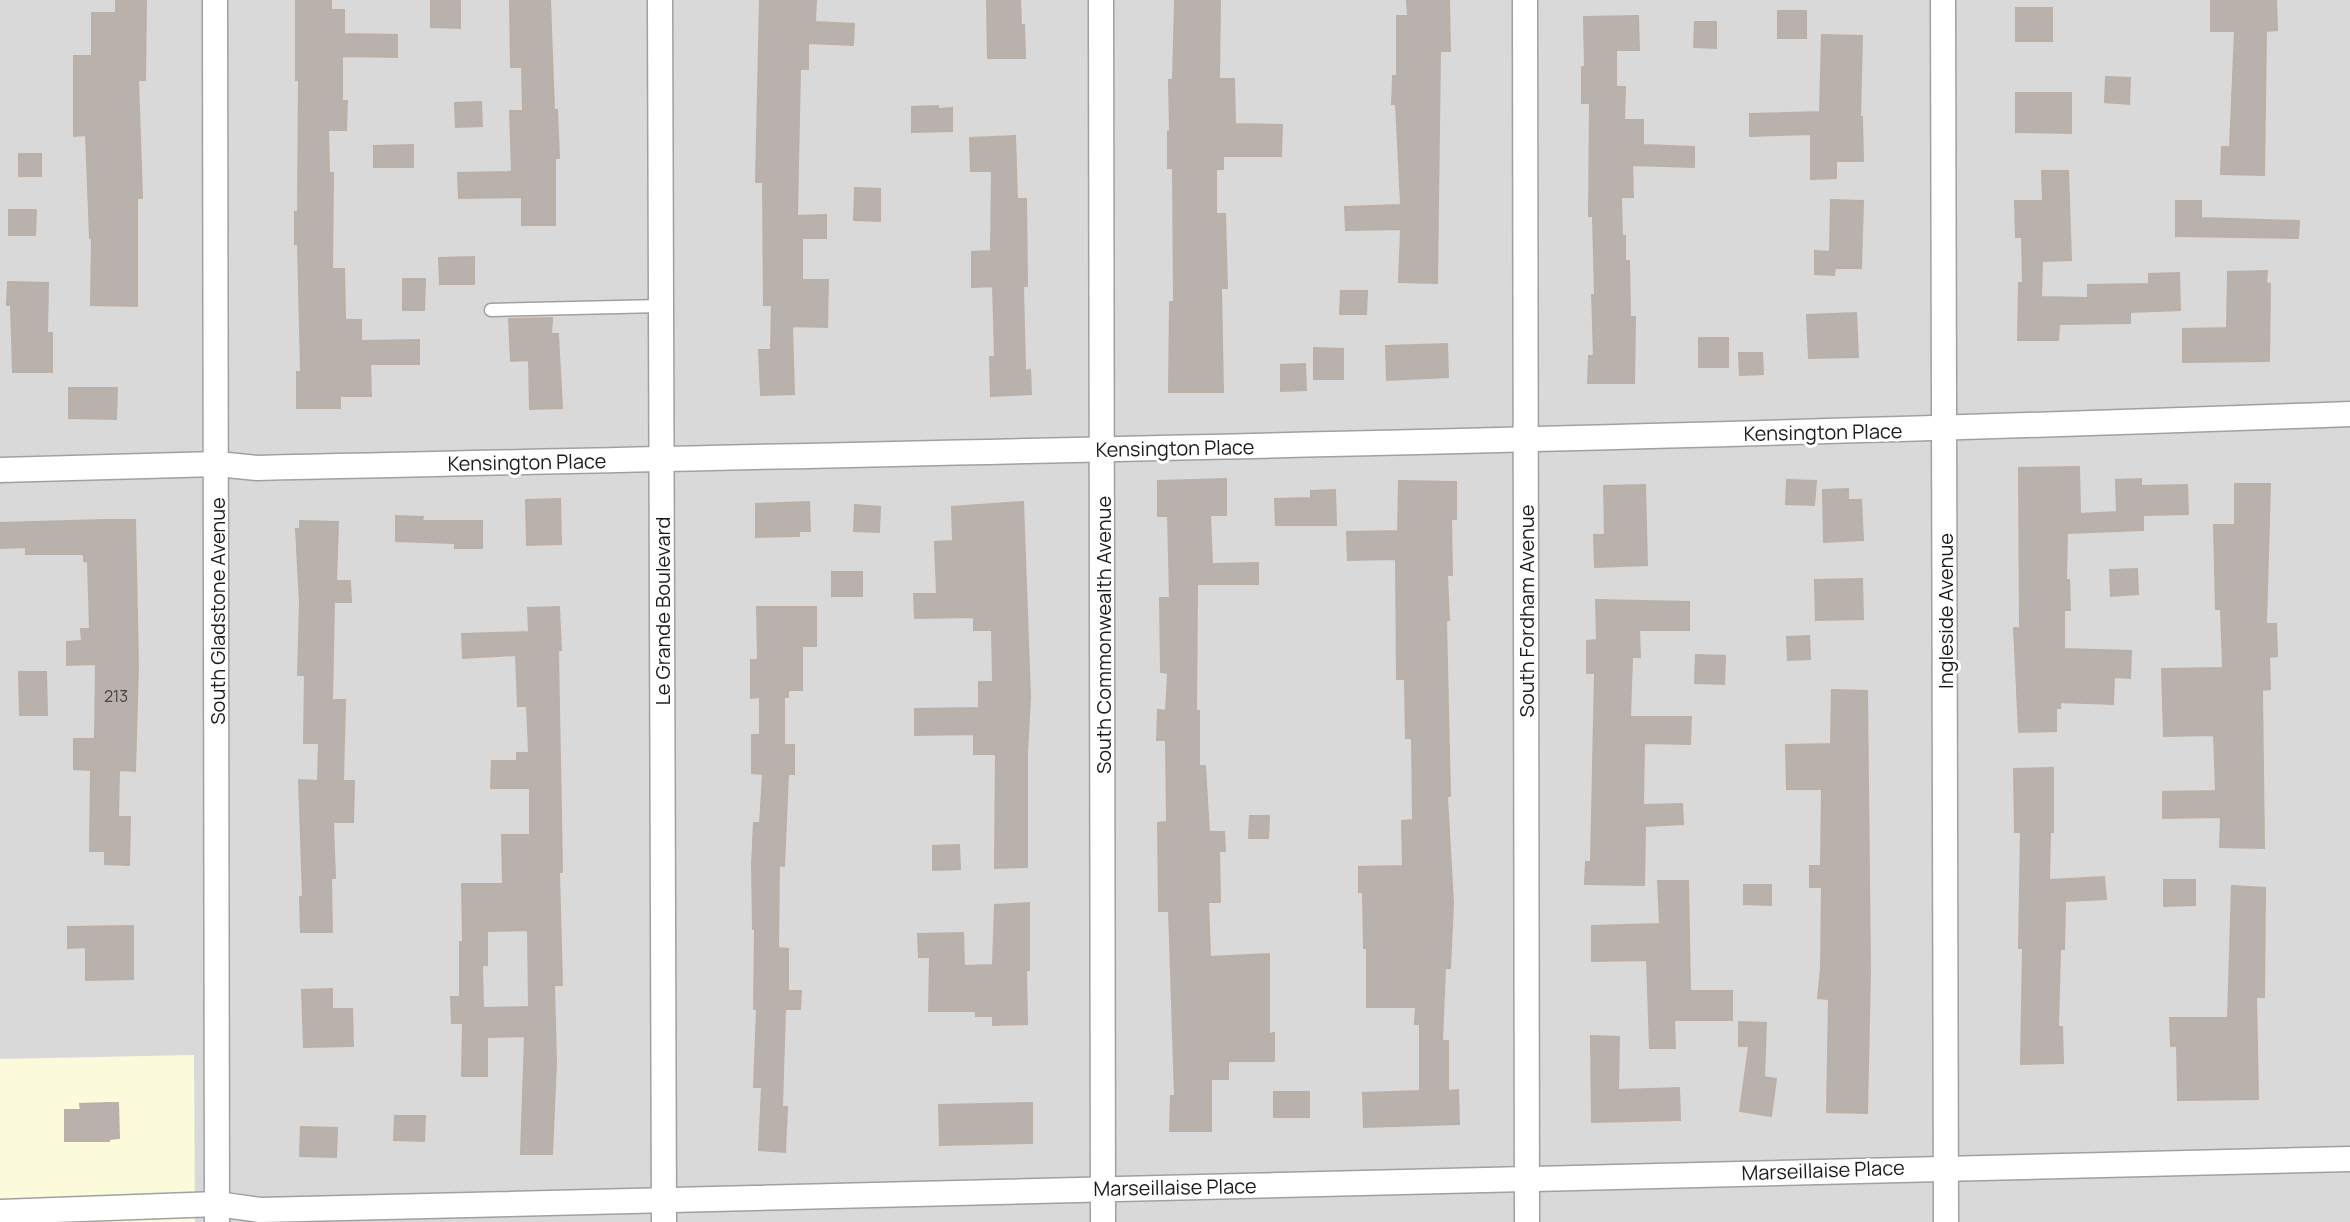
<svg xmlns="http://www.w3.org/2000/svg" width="2350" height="1222" font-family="Manrope,sans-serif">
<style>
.residential{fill:#dad9d9}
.education{fill:#fbfbdc}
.building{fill:#b9b2ac;stroke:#bcb0a6;stroke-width:2;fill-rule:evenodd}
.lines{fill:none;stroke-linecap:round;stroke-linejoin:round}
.lane-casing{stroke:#a0a0a0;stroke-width:15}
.street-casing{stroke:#a0a0a0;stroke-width:27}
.lane{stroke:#fff;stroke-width:12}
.street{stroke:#fff;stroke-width:24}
.labels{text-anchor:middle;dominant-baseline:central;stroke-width:6;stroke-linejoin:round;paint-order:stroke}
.number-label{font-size:16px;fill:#434240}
.street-label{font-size:20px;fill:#1c1c1c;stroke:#fff}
</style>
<rect width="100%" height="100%" fill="#ece9e2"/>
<rect class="residential" x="0" y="0" width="2350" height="1222"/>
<path class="education" d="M194,1055L195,1222H0V1059Z"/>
<g class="building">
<path d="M116,0H146L145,80H138L142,198H137V306L91,305L92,238H90L86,135L74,136V56H92V13H116Z"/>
<path d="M296,0H331V10H344V34L397,35V57L342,56V101H347L346,130H328L329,173H333L332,269H344L345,320H361V341L419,340V364H370L371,396H340V408H297V372H301L298,244H295V212H298L299,80H296Z"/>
<path d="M431,0H460V28L431,27Z"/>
<path d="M510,0H550L554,110H557L559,158H555V225H522V197L459,198L458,173L512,172L510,111H523L522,67H511Z"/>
<path d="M760,0H816L815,22L854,24L853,45L808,43V69H800L797,216L826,215V238H802V280H828L827,327L792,326L794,394L761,395L759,350H771L772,305H764L763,182H756Z"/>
<path d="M987,0H1020L1021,25H1024L1025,58H988Z"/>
<path d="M1175,0H1220L1219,79H1234L1235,124L1282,125L1281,156H1223V169H1216V214H1225L1227,288H1221L1223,392H1169L1170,302H1174L1173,168H1168V132H1170L1169,80H1173Z"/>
<path d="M1407,0H1449L1450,51H1440L1437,283L1399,282L1401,229L1346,230L1345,207L1401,205L1396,104H1392L1393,76H1397V16H1408Z"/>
<path d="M2211,0H2276L2277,30L2266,31L2264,175L2221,174L2222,147H2230L2235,31H2211Z"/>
<rect x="2016" y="8" width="36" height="33"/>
<rect x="1778" y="11" width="28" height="27"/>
<path d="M1638,16L1639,50H1616V87H1625L1624,120H1643V145L1694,147V167L1632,165L1633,197H1621L1622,236H1625V261H1629L1630,317H1635L1634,383H1588L1589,356H1594L1592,295H1595L1593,216H1589L1590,103H1582V67H1585L1584,17Z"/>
<path d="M1695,22H1716V48L1694,47Z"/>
<path d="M1822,35L1862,36L1860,117H1862L1863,161H1836V178L1811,179V134L1750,136V114L1820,112Z"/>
<path d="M2106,77L2130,78L2129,104L2105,102Z"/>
<path d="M2016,93H2071V133L2016,132Z"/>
<path d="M481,102L482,126L456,127L455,103Z"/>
<path d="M938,106V109L952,108V131L912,132V107Z"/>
<path d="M1015,136L1017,199H1026L1027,286H1023L1025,371L1030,370L1031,394L991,396L990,357H995L993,286L972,287V252L991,251L992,171H971L970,138Z"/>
<path d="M413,145V167H374V146Z"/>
<rect x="19" y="154" width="22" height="22"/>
<path d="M2042,171H2068L2071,260L2042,261L2041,297L2088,298V285L2149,284V274L2179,273L2180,310L2130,312V323L2059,324L2058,340H2018L2019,283H2023L2022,237H2016L2015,201H2043Z"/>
<path d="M855,188L880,189V221L854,220Z"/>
<path d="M1831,200L1863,201L1861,268H1835L1834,275L1815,274V251L1830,252Z"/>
<path d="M2176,201H2201V218L2299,221L2298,238L2176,236Z"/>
<path d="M9,210H36L35,235H9Z"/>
<path d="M474,257V284H440L439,258Z"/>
<path d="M2267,271L2266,283L2270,284L2269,361L2183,362V329L2227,328L2228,272Z"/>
<path d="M403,279H425L424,310H403Z"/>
<path d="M8,282L48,283L47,333H52V372H13L11,305H7Z"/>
<path d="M1341,291H1367L1366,314H1340Z"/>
<path d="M1856,313L1858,357L1809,358L1807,315Z"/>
<path d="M552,318L551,334H558L562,408L530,409L529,360L511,361L509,319Z"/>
<rect x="1699" y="338" width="29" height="29"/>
<path d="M1447,344L1448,377L1387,380L1386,346Z"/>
<path d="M1314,348L1343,349V379H1314Z"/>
<path d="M1739,353H1762L1763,374L1740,375Z"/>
<path d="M1305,364L1306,390L1281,391V365Z"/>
<path d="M69,388H117L116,419L69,418Z"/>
<path d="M2079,467L2080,514L2117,512L2116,480L2141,479V486L2187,485L2188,514L2143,515V530L2067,533L2066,580H2069L2070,610H2064V649L2131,651L2130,678L2114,677L2113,704L2060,702V708H2056V731L2019,732L2014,628H2020L2019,468Z"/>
<path d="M1226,479V515H1210L1212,564L1258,563V584H1197L1196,711H1199V766H1205L1209,832H1224L1225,851H1219L1220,902H1208L1210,957L1269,954V1034L1274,1033V1061H1228V1079H1211V1131H1170L1171,1096H1175L1169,911H1159L1158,823L1167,822L1166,740H1157L1158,710L1166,711L1168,673L1161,672L1160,598H1170L1168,516H1158V481Z"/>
<path d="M1787,480L1816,481L1814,505L1786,504Z"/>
<path d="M1399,481L1456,482V519H1451L1452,575H1447L1449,620H1446L1450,796H1447L1453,903L1450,968H1445L1442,1041H1448V1091L1458,1090L1459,1124L1364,1127L1363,1093L1420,1091V1024H1415L1416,1007H1367V948H1364L1363,892H1359V867L1403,866L1402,821L1413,820L1412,738H1406L1405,679H1397L1396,559L1348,560L1347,532L1398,531Z"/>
<path d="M2235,484H2270L2266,624H2276L2277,656L2269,657L2270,689L2262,690L2264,848L2220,847L2221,817L2163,818V792L2216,791L2214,735L2164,736L2162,669L2223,668L2221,609H2216L2214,525H2235Z"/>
<path d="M1645,485L1647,565L1595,567L1594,535H1605L1604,486Z"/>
<path d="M1848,489V500H1861L1863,540L1824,542L1823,490Z"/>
<path d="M1335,490L1336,525H1276L1275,499L1311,498V491Z"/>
<path d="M560,499L561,544L527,545L526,500Z"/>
<path d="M809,502L810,531H799V536L756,537V504Z"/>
<path d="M1023,502L1030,697L1027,754V867L995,868L996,754H974V734L915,735V709L979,708V682H993L992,630H974V617L915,618L914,594H937L935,542L953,541L952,507Z"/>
<path d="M855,505L880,507L879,532L854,531Z"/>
<path d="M396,516L423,517L422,521H482V548H455V543L396,541Z"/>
<path d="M104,520H135L138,665L135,771L119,770L118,817H130L129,865L105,864V851H90L91,770L74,769V739H95L96,664L67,665V642L82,641L81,629H90L88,562L84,561V554H26V547L0,548V523Z"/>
<path d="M300,521L338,522L336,581H350L351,602H334L332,700H345L343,781H354L353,822H333L335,878H331L332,932H301L300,897H303L299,780L318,781L319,743H304L305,675H298L300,603L296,529H300Z"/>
<path d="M2137,569L2138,594L2111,596L2110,570Z"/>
<rect x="832" y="572" width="30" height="24"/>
<path d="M1862,579L1863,619L1816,620L1815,580Z"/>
<path d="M1596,600L1689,602V630H1639L1640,657H1632L1630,717H1691L1690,744L1644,743L1643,805L1682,804L1683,824L1645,826L1644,885L1585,884L1586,862H1591L1595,673H1587V641L1597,640Z"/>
<path d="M559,607L561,650H558L562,872H559L562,985H554L556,1062L552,1154H521L525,1036L487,1037V1076H462L463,1023H452L451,997H460V942H463L462,884H503L502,835H530V788H491L492,761H517V753H529L527,706H518L516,655L463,658L462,634L529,632L528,608ZM528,930L529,1007L483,1008L482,965H487V931Z"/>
<path d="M757,607H816V646H802V690H788V697H784V745H794V774H788L784,866L779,865L778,948L788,949V991H801L800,1009H785L782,1107H787L785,1152L759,1150L762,1087H754L757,1009H754L755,929H753L752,864L754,823H760L763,774L752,773V735H760V697L751,698V660H758Z"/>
<path d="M1809,636L1810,659L1788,660L1787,637Z"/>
<path d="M1696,655L1725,656L1724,684L1695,683Z"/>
<path d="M19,672H46L47,715H20Z"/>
<path d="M1832,690L1867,691L1870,970L1867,1113L1827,1112L1829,999L1818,998L1821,968L1822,887H1810V866H1821L1822,789H1787L1786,745L1831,744Z"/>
<path d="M2053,768V832H2050L2049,880L2104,877L2106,899L2065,901L2064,949H2060L2058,1027H2062L2063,1063L2021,1064L2023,948H2019L2021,832H2015L2014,769Z"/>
<path d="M1250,816H1269L1268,838H1249Z"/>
<path d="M959,845L960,869L933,870V846Z"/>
<path d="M2164,880H2195V905L2164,906Z"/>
<path d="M1658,881H1688L1690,991H1732V1020H1674L1675,1048H1650L1647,960L1592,961V926L1660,924Z"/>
<path d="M1744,885H1771V905L1744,904Z"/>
<path d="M2232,886L2265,888L2264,997H2256L2258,1099L2178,1100L2177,1046H2171L2170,1018H2228Z"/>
<path d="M1029,903V970H1026L1027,1024L993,1025V1016H976V1011H929L930,957H919L918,934L963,933L964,966L993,965L995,905Z"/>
<path d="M133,926V979L86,980V947L68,948V927Z"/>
<path d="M332,989V1009H352L353,1046L304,1047L302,990Z"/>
<path d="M1739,1022L1766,1023L1764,1077L1776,1079L1771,1116L1740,1111L1749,1046H1739Z"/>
<path d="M1591,1036L1619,1037L1618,1090L1679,1088L1680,1120L1592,1122Z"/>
<rect x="1274" y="1092" width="35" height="25"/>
<path d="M108,1103H118L119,1138L109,1139V1141H65V1110H81L80,1104Z"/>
<path d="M1032,1103V1143L940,1145L939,1105Z"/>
<path d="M395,1116H425L424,1141L394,1140Z"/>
<path d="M301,1127L337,1128L336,1157L300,1156Z"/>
</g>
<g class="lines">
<g class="lane-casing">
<path id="lane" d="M491,310L661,306"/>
</g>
<g class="street-casing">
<g id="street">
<path d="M215,0L217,1222"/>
<path d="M660,0L664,1222"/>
<path d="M1101,0L1103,1222"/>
<path d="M1525,0L1527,1222"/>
<path d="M1943,0L1946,1222"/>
<path d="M0,470L217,464L257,468C955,452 1652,440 2350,414"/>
<path d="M0,1212L217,1204L260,1210L2350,1159"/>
</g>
</g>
<use href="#lane" class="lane"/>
<use href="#street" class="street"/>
</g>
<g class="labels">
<g class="number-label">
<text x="116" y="696">213</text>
</g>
<g class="street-label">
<text transform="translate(1823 432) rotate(-1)">Kensington Place</text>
<text transform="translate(1175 448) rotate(-1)">Kensington Place</text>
<text transform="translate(527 462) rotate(-1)">Kensington Place</text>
<text transform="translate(217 611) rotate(-90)">South Gladstone Avenue</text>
<text transform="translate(662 611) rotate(-90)">Le Grande Boulevard</text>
<text transform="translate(1526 611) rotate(-90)">South Fordham Avenue</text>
<text transform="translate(1945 611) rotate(-90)">Ingleside Avenue</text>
<text transform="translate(1103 635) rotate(-90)">South Commonwealth Avenue</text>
<text transform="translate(1823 1170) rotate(-2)">Marseillaise Place</text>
<text transform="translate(1175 1187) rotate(-1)">Marseillaise Place</text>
</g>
</g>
</svg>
